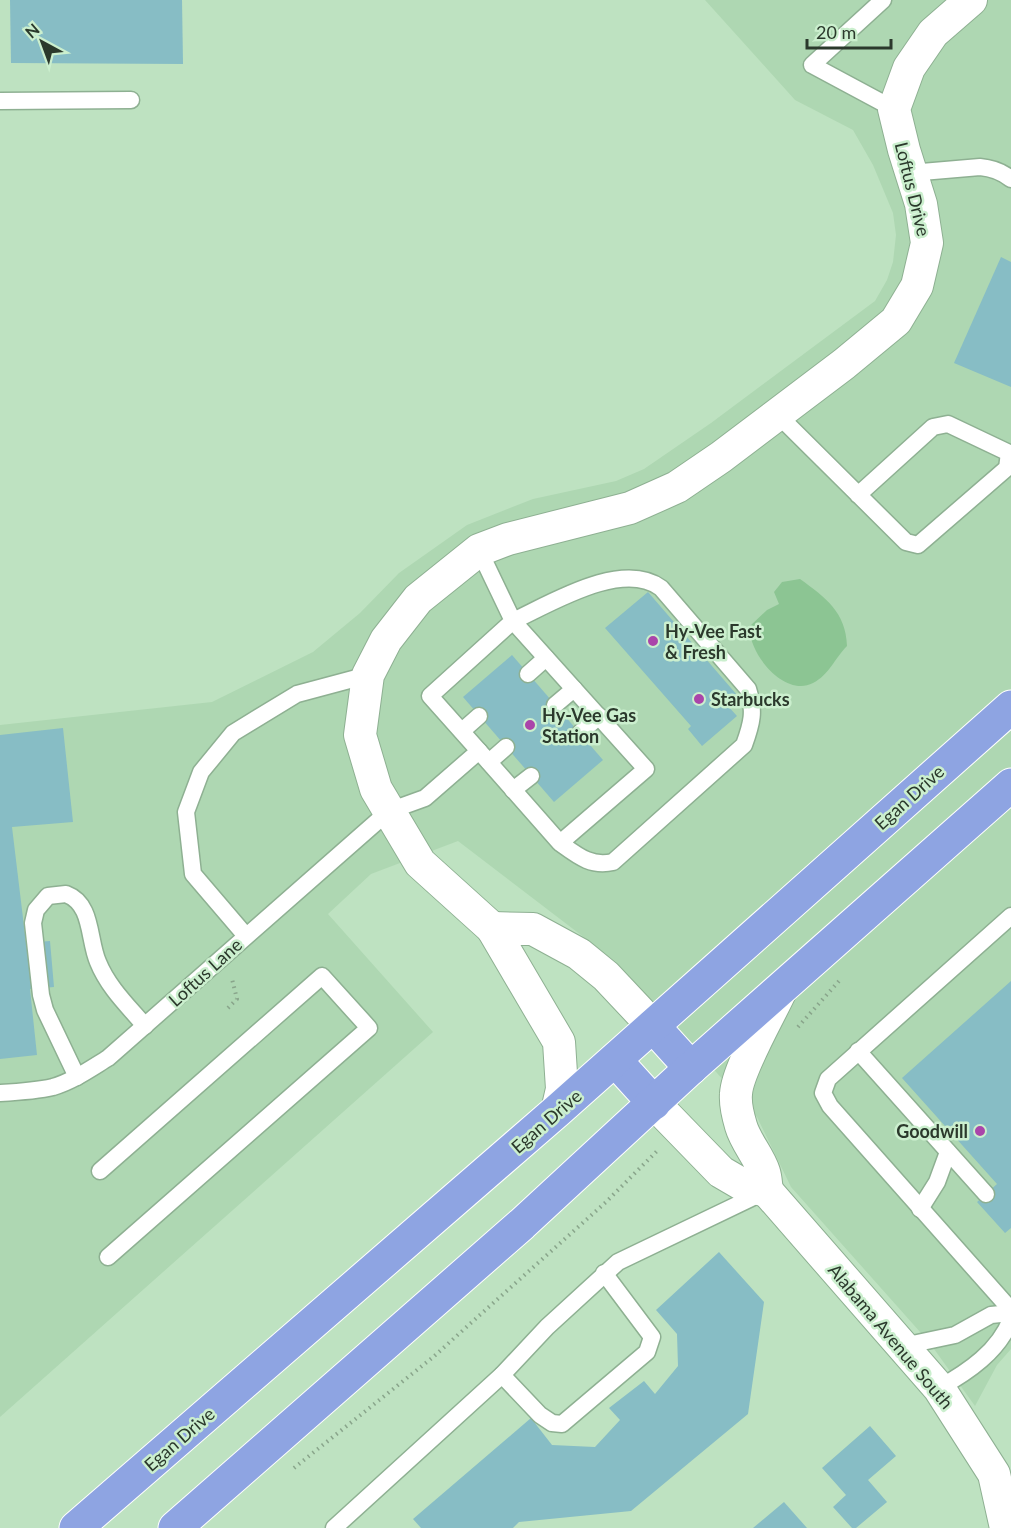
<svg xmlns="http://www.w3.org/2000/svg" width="1011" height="1528" font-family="Lato,sans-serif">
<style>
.built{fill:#aed7b2}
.water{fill:#8cc593}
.building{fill:#87bdc5}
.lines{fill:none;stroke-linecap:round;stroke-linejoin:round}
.service-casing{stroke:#8eb092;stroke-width:19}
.minor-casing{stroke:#8eb092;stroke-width:34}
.trunk-casing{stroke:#fff;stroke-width:35}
.path{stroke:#89a58b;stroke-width:4;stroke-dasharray:1.5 4.5;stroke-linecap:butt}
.service{stroke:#fff;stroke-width:16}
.minor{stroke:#fff;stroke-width:32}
.trunk{stroke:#8ea4e2;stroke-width:33}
.poi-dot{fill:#aa45aa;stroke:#cbefce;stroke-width:2}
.labels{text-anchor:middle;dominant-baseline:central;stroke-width:5;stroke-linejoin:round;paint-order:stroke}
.street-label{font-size:18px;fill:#2b392c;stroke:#cbefce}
.poi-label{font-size:18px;font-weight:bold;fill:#2b392c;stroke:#cbefce;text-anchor:start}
</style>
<rect width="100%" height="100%" fill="#bee2c1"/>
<path class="built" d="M705,0H1011V1349L997,1365L975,1406L929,1342L791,1187L757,1117L615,961L458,841L371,874L328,914L433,1032L0,1417V725L212,702L313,652L360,613L399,573L467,525L533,499L616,481L644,469L711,423L875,301L887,280L893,262L896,235L893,213L873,165L853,130L795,100Z"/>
<path class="water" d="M800,579C825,597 846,612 847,646C835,658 829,675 813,683C784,698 747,652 750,626L767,610L779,604L774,592L782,582Z"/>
<g class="building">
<path d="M10,0H182L183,64L11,63Z"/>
<path d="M1001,257L1011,262V387L954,363Z"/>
<path d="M648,592L737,695L726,704L737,716L702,746L688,729L691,726L605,628Z"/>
<path d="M512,655L603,760L554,802L463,697Z"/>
<path d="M63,728L73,822L12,827L26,943L50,941L54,987L30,989L37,1055L0,1059V735Z"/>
<path d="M1011,981V1228L1005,1233L977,1202L997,1184L902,1078Z"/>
<path d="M719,1252L764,1302L748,1414L631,1511L519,1522L513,1528H421L413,1519L531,1418L552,1445L595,1447L620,1420L609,1408L644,1381L655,1394L678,1366L677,1334L656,1310Z"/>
<path d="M870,1426L896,1456L868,1480L887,1502L856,1528H852L833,1507L846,1495L822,1468Z"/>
<path d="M784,1502L807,1528H753Z"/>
</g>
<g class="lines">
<g class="service-casing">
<g id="service">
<path d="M883,0L812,65L894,109"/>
<path d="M0,101L131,100"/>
<path d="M910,173L980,167C992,168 1001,171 1011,179"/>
<path d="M777,414L906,542L918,545L1007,468L1009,453L948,424L933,427L858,495"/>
<path d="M528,674L546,658"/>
<path d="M555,705L574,689"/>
<path d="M462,731L479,716"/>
<path d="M580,733L599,716"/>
<path d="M479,751L560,843L646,769L513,621C550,604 622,559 661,588L748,689C755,711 752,723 744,745L613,862C591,867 578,856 560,843"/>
<path d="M489,762L506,747"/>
<path d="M513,790L531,776"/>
<path d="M1011,916L828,1079L823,1093L830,1106L1011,1310"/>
<path d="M246,936L193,874L186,812L201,772L233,733L297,694L368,675"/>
<path d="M858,1051L986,1194"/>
<path d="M77,1077L45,1010L41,995L33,923L36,910L48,896L66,894C93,904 88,939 98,962C108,987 128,1006 145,1026"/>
<path d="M0,1093C18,1092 36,1091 53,1087C73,1081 90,1069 108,1058L389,811L425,798L479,751L430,696L513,621L479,550"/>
<path d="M100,1171L322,976L369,1028L108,1257"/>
<path d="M920,1209L937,1182L948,1152"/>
<path d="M903,1346L955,1335L991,1315L1011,1313"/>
<path d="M502,1375L540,1415L552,1423L562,1424L647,1352L652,1337L604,1273"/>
<path d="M939,1388C968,1372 999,1351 1011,1319"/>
<path d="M334,1528L502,1375L547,1327L618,1262L764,1192"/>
</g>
</g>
<g class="minor-casing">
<g id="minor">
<path d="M492,928L420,863L376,789L360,735L368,675L386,640L418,599L479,550L508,539L630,508L677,487L721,457L844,364L896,321L917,286L927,243L921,204L904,150L894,109L909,68L933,33L971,0"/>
<path d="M654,1103L721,1172L745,1186L767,1191C766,1185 766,1178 764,1172C759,1156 746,1143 741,1126C738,1116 735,1105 736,1094C737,1070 771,1013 782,988"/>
<path d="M557,1111L562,1089L559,1042L492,928L533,929L579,954L606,976L653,1026"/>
<path d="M767,1191L939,1388L994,1474L1006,1528"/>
</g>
</g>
<g class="trunk-casing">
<g id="trunk">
<path d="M653,1026L691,1068"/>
<path d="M615,1060L654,1103"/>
<path d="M76,1528L557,1111L1011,707"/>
<path d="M175,1528L522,1224L691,1068L1011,785"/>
</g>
</g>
<g class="path">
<path d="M228,1008L237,999L232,979"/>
<path d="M798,1027L839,981"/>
<path d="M294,1468L432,1358L606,1202L659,1149"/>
</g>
<use href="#service" class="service"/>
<use href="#minor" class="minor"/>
<use href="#trunk" class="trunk"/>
</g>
<g class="poi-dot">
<circle cx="653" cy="641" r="6"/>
<circle cx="699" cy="699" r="6"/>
<circle cx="530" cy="725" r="6"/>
<circle cx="980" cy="1131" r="6"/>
</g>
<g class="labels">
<g class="street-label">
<text transform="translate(913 189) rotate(76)">Loftus Drive</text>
<text transform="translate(909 797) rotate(-42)">Egan Drive</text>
<text transform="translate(205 972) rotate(-42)">Loftus Lane</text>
<text transform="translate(546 1121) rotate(-41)">Egan Drive</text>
<text transform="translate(891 1336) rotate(50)">Alabama Avenue South</text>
<text transform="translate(179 1439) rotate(-41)">Egan Drive</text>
</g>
<g class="poi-label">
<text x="665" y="631">Hy-Vee Fast<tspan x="665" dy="21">&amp; Fresh</tspan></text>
<text x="711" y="699">Starbucks</text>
<text x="542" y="715">Hy-Vee Gas<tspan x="542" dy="21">Station</tspan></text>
<text x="968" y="1131" text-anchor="end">Goodwill</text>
</g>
</g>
<g transform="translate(42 42) rotate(319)" stroke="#cbefce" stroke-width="4.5" paint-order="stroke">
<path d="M0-4.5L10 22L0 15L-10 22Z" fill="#2b392c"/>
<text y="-9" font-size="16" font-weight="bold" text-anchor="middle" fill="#2b392c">N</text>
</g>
<path d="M807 39v9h84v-9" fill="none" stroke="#2b392c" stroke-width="3"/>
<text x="816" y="39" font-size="18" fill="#2b392c" stroke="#cbefce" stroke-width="4.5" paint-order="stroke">20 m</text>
</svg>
